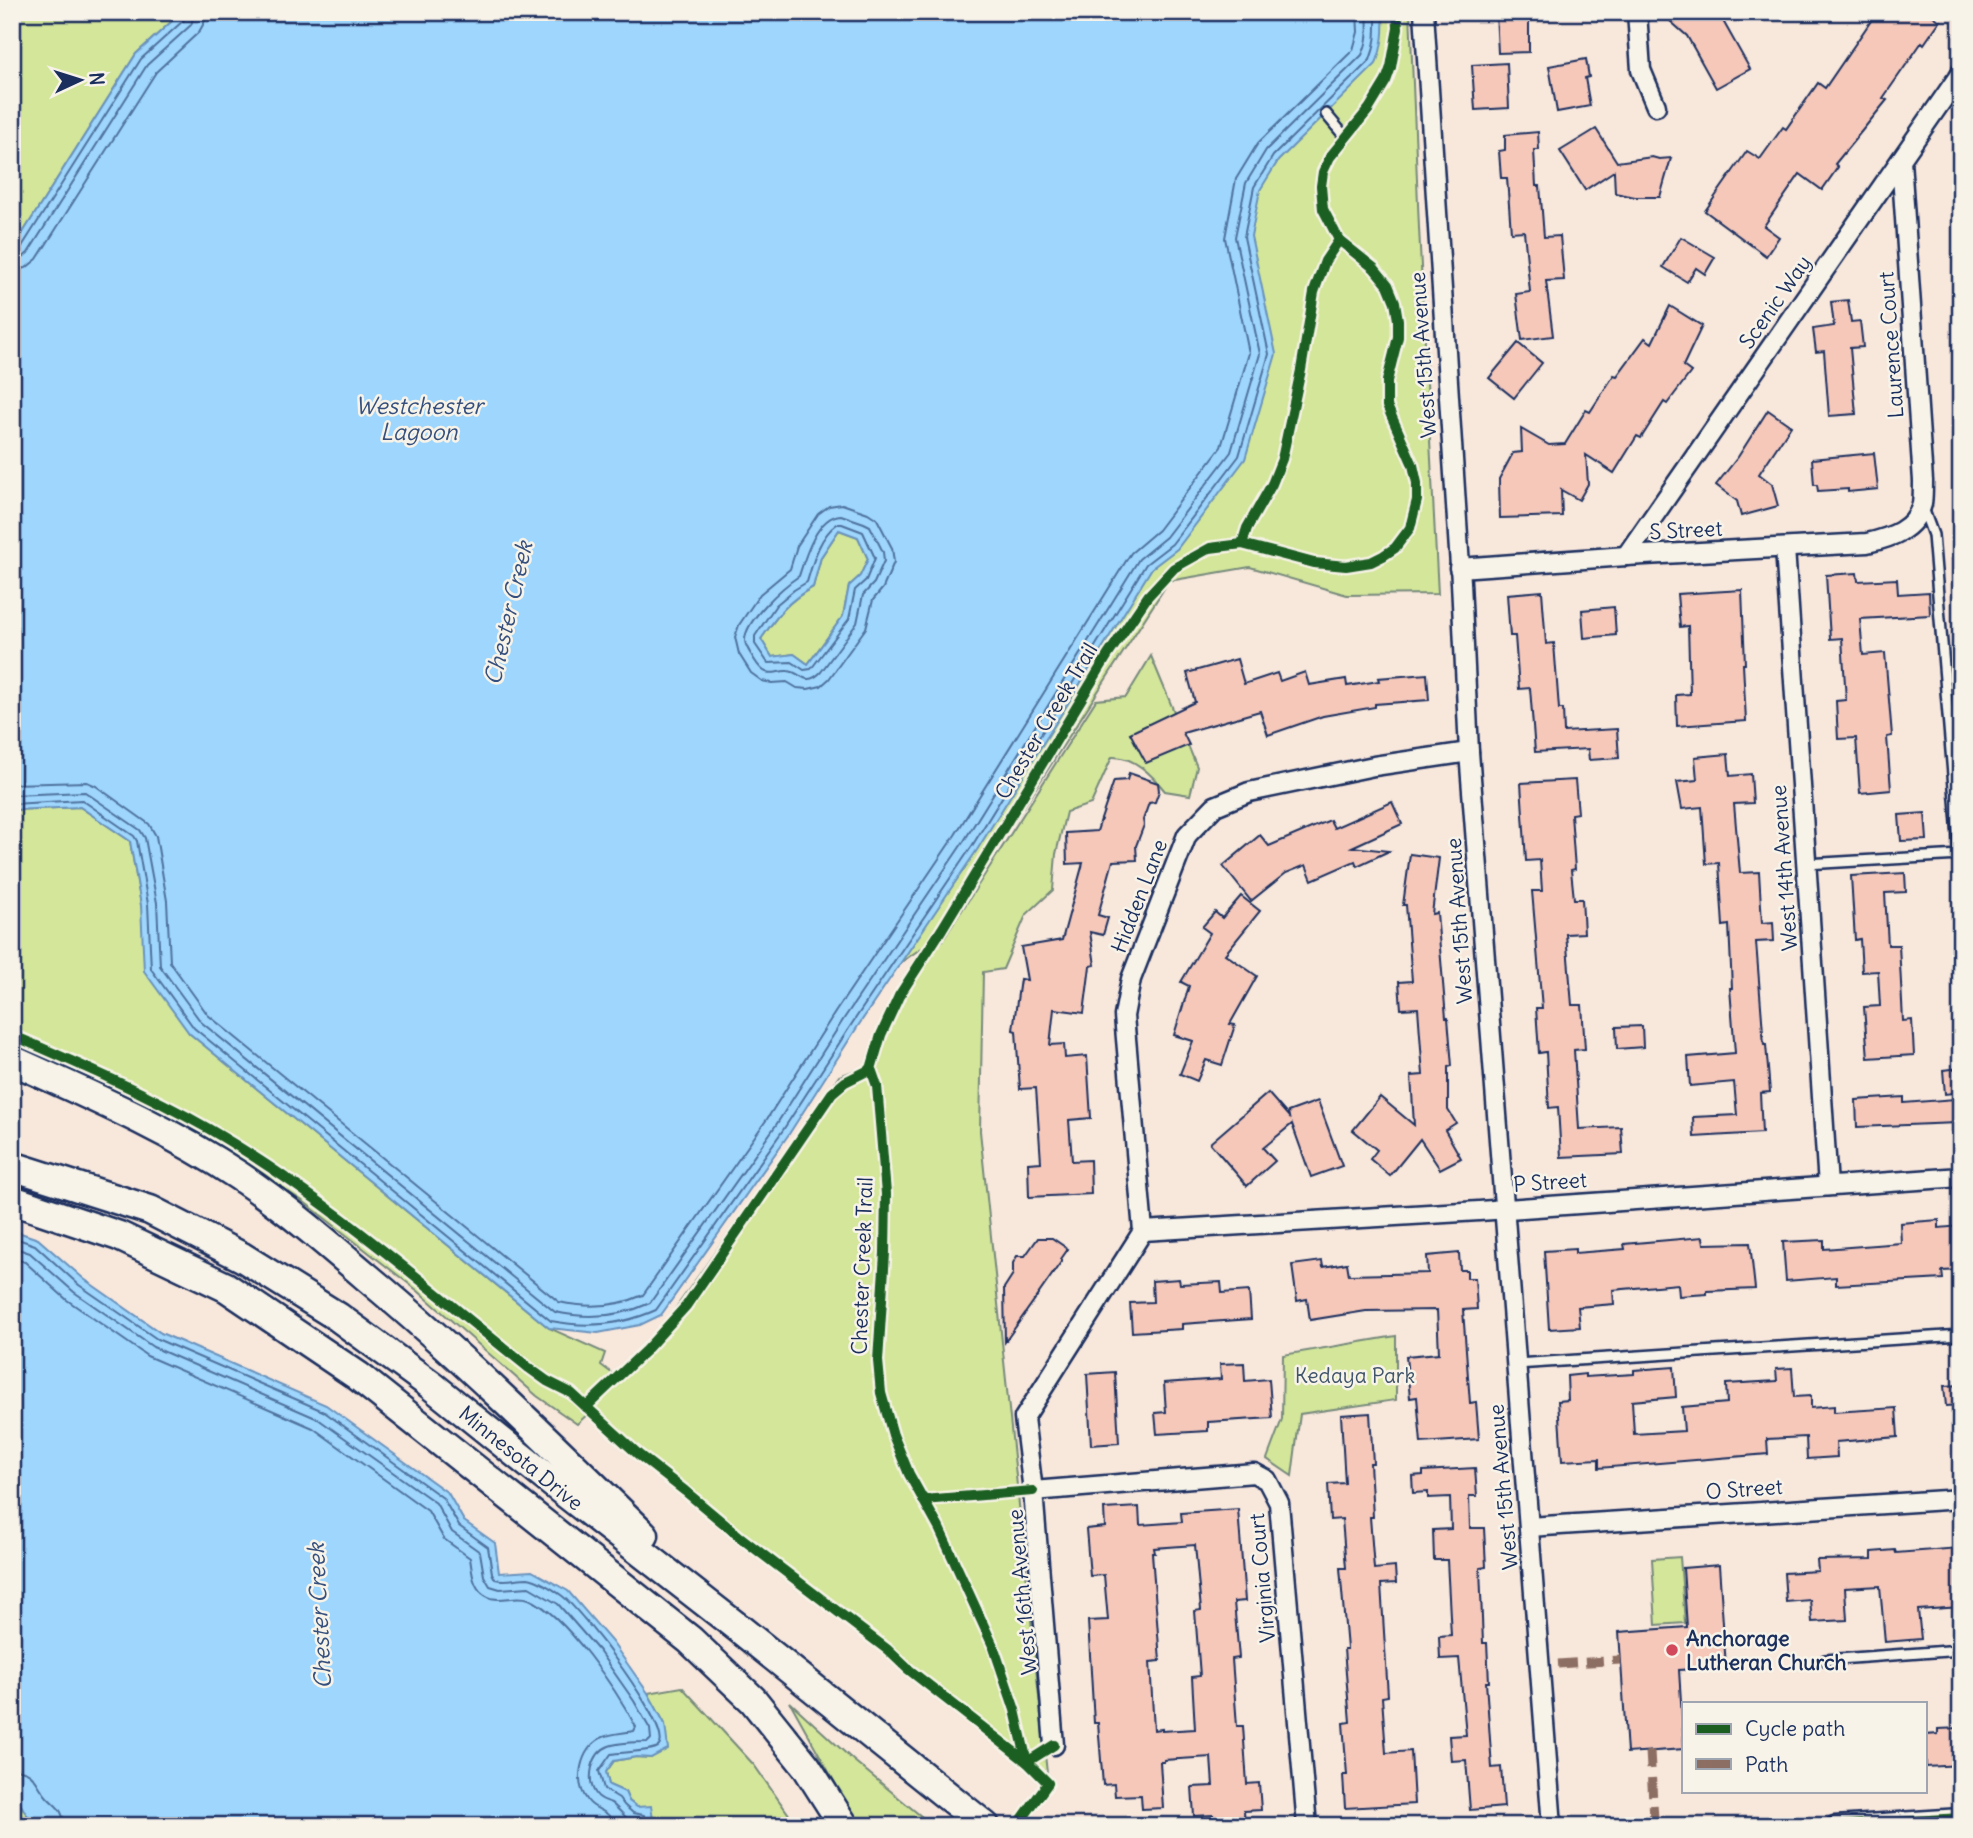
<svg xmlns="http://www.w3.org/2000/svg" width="1973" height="1838" font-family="Delius,sans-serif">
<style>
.green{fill:#d3e69a;stroke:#778a7c;stroke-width:2}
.water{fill:#9ed6fd;stroke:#6a93bd;stroke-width:2;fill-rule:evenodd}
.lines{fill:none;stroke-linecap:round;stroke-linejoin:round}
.shore{stroke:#4f729e;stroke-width:2}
.building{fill:#f5c8ba;stroke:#1b2f5e;stroke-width:2;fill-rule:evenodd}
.service-casing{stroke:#1b2f5e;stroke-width:14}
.minor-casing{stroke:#1b2f5e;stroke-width:23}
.primary-casing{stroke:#1b2f5e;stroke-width:33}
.service{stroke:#f7f3e8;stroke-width:9}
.minor{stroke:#f7f3e8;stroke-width:18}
.primary{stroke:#f7f3e8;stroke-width:28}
.quiet{stroke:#8d6e63;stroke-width:9;stroke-dasharray:18 9;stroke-linecap:butt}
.cycleway-casing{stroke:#f7f3e8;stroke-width:15}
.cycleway{stroke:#1b5e20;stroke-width:10}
.poi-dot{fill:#d1495b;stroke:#f7f3e8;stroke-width:2.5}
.labels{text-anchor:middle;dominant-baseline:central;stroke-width:5;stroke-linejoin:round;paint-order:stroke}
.street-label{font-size:21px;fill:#1b2f5e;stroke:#f7f3e8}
.park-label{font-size:21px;fill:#40546a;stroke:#f7f3e8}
.poi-label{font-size:21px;font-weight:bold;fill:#1b2f5e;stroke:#f7f3e8;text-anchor:start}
.water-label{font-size:23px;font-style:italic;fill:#35507e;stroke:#f7f3e8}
</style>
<rect width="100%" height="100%" fill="#f8e7db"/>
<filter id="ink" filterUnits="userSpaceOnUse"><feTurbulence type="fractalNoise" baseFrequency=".0143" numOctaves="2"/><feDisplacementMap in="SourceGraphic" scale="14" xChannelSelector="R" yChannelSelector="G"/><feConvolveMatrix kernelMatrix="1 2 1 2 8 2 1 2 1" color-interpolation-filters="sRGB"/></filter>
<g filter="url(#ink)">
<g class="green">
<path d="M12,12H182L136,54L12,250Z"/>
<path d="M1345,12H1410L1419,228L1438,594L1347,595L1250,567L1169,581L942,934L943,940L1096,700L1126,697L1151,656L1197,767L1190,795L1165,791C1152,775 1134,756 1112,757L1091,804L1066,812L1056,854L1053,890L1026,915L1003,969L983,972L980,1131L1048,1783L591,1411L577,1424L537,1396L418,1291L304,1202L217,1146L126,1099L12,1049V814L13,810L80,807L130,841L141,905L189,1033L549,1328L605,1353L601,1365L617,1377L646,1350L839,1076L869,1065L936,938L861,990L1227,184Z"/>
<path d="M839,530L858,537L868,559L860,576L849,586L843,616L808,664L794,654L772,657L761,639C777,616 787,601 813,587L821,557Z"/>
<path d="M1396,1336V1400L1300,1414L1292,1476L1267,1459L1282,1419L1283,1355Z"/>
<path d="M1680,1557L1685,1623L1656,1625L1652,1559Z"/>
<path d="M682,1687L754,1765L797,1826H648L653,1820L629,1801L625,1792L609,1785L606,1772L614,1761L636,1757L651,1758L665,1724L648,1693Z"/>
<path d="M790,1702L853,1760L933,1826H859Z"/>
<path d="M12,1790L27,1815L41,1826H12Z"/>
</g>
<g class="water">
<path d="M182,12H1383C1384,32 1383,46 1376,64L1278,161L1260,190L1251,236L1276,354L1245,459L1177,549L1152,568L977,850L858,1026L789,1134L661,1315L640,1325L598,1333L549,1328L189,1033L144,971L141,905L130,841L80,807L13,810L12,814V250L136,54ZM839,530L858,537L868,559L860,576L849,586L843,616L808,664L794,654L772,657L761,639C777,616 787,601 813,587L821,557Z"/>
<path d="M12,1230L38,1239L84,1279L161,1333L326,1405L448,1493L464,1521L495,1543L499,1573L532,1571L568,1591L612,1642L648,1693L665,1724L668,1749L651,1758L636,1757L614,1761L606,1772L609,1785L625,1792L629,1801L637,1807L651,1806L653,1820L648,1826H41L27,1815L12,1790Z"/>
</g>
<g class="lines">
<g class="shore">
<path d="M12,251H17L21,248L141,59L184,20L186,12"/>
<path d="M12,260L22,258L28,253L147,65L191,25L195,12"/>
<path d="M12,270L26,268L37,259L156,72L199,32L204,23L206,12"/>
<path d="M842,504L868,513L877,519L892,548L894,562L883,588L873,600L866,628L829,679L821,686L808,689L797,688L787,682L772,683L762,681L751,673L739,654L735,637L739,625L760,594L790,569L797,546L818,514L829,506Z"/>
<path d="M841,515L864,523L870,526L883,552L884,561L874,583L863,595L857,623L821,672C805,688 802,672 788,671C780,670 774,675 766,672C759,669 756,662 752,656C749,651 746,647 745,641C744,621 784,586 799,576C805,557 817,516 841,515Z"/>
<path d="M837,524H842L863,532L875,558L866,580L855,590L849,619L811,669L804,670L792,662L768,663L755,644V636L776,605L794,590L807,582C813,562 819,537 837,524Z"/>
<path d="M12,784L87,782L96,786L149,824L156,836L167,901L170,962L208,1015L559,1302C587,1308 617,1307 643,1295L767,1119L836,1011L955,835L1131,553L1158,530L1221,447L1249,353L1225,238L1236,179L1258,143L1353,50L1358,32L1357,12"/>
<path d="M12,795L85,792L140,830L145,838L157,903L160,966L201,1022L555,1312C587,1319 620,1317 650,1303L776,1125L845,1017L964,841L1139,559L1166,537L1231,452L1260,354L1235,237L1246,183L1266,150L1362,55C1369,40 1368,28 1367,12"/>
<path d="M12,804L82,800L134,836L137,841L148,904L151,969L194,1028L551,1321C587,1328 623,1325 656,1310L783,1130L853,1022L972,846L1146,564L1172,544L1239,456L1269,354L1244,237L1254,187L1273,156L1370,60C1377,43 1376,30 1376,12"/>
<path d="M12,1237L35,1245L79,1285L157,1339L323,1411L443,1498L459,1526L488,1547L492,1573L495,1579C506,1582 517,1578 528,1578C537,1579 553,1589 561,1595C580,1608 674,1729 659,1746C654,1752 621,1752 611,1754L599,1771L604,1789L619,1798L624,1805L633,1813L644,1815L643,1826"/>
<path d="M12,1247L30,1253L74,1292L153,1347L318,1419L436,1503L452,1532L480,1552L484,1576L490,1586L500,1589L529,1587L558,1604L599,1651L634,1701L650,1729L651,1739L648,1742C636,1742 621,1742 609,1746C591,1753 586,1780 596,1794C600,1800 605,1800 611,1803C613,1804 633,1824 634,1826"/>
<path d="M12,1258L25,1262L67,1300L147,1356L313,1428L428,1511L444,1539L470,1558C472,1570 472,1584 482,1593C497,1606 514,1593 529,1599C566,1615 617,1691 636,1727L634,1731C624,1733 611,1733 601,1738C580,1750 573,1782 588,1801C593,1808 601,1809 607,1814C611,1817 614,1822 618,1826"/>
<path d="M12,1769C36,1770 34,1782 47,1797C57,1808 63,1808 64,1826"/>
</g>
</g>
<g class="building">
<path d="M1496,12H1529V52L1498,53Z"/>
<path d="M1660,12H1718L1750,69L1716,88L1687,36Z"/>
<path d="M1877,12H1928L1940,21L1924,44L1922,42L1883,98L1887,100L1835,164L1838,167L1822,190L1800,174L1764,226L1779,237L1766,256L1705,211L1747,151L1760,159L1783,127L1786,129L1818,83L1825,88Z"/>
<path d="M1586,59L1589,77L1585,78L1590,106L1557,112L1549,66Z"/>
<path d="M1507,63L1509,108L1475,110L1472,65Z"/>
<path d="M1596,129L1617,162L1652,157L1659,159L1671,158L1660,197H1635L1615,193L1614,171L1585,190L1560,151Z"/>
<path d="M1538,132L1539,150H1534L1536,186H1540L1544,237L1560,236L1564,280L1546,281L1553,336L1522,340L1516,294L1530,292L1524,231L1511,232L1507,178H1501L1499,151L1505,150V135Z"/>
<path d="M1681,237L1715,257L1705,274L1696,268L1687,282L1663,267Z"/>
<path d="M1848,300L1851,322L1860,321L1863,347L1850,348L1856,414L1829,416L1824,351L1816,352L1813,329L1834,326L1831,302Z"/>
<path d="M1670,306L1702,326L1683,366L1691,372L1667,404L1664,402L1641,438L1637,436L1614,473L1586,455L1588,484L1579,500L1561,490L1562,516L1500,518L1499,479L1513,453L1522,452L1521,429L1549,445L1565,444L1586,410L1590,412L1614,375L1617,376L1645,338L1652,343Z"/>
<path d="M1518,343L1542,363L1514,398L1489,378Z"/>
<path d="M1768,410L1791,426L1759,474L1772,484L1778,506L1741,516L1737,501L1716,485L1738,457Z"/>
<path d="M1874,453L1878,489L1848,492V489L1818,491L1817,485H1814L1812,459Z"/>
<path d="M1857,573L1858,581L1897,579L1898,594L1929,592L1930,615L1860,619L1863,655L1885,653L1892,736L1887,737L1891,790L1860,793L1856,738L1838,739L1836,701L1846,700L1842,638L1830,639L1826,575Z"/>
<path d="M1742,590L1745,664H1743L1746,721L1677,726L1676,695L1690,694L1688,626L1680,627L1677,594Z"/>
<path d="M1542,591L1546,644L1554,643L1559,709H1563L1564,732L1617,729L1619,758L1589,760L1588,749L1535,752L1530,688L1519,689L1515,636H1510L1507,594Z"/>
<path d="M1614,607L1616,635L1584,638L1582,610Z"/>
<path d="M1237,659L1244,684L1277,673L1280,681L1305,672L1309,685L1346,679L1347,686L1379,681L1378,678L1427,674L1429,700L1375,704V707L1323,716L1268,735L1260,711L1183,733L1189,745L1146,763L1130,733L1195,702L1187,673Z"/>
<path d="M1728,754L1730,776L1751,774L1753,803L1734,804L1740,873L1759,872L1762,923L1773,922L1774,941L1756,942L1764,1045H1766L1770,1092L1760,1093L1762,1133L1694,1137L1693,1117L1737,1115L1734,1082L1690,1086L1688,1057L1735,1053L1730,988H1732L1729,925L1723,926L1719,863L1706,864L1702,807L1682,809L1677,782L1697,780L1695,757Z"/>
<path d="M1129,773L1158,783L1159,791L1155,802L1149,803L1143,820L1144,825L1136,846L1137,860L1113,861L1098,915L1108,918L1103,935L1090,932L1095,965L1090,966L1084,1013L1054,1009L1050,1045L1064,1044L1065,1058L1087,1056L1091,1118L1069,1120L1072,1161L1090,1160L1091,1194L1029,1197L1028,1163L1041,1162L1036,1088L1020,1089L1016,1031L1013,1030L1020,979L1027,980L1021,947L1062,940L1083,863L1067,864L1066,833L1097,831L1114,781L1127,780Z"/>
<path d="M1575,780L1578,813L1571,814L1575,869L1571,870L1574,899H1582L1584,933L1566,934L1572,1005H1582L1585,1049L1574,1050L1579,1129L1621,1127L1623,1154L1561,1157L1558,1107L1549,1108L1546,1052L1539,1053L1536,1008H1542L1532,891H1542L1540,860L1526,861L1521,783Z"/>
<path d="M1392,802L1402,824L1352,847L1389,851L1357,866L1355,861L1312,880L1306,865L1286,873L1251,901L1223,866L1260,835L1269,846L1330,820L1334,828Z"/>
<path d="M1925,813L1927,840L1901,841L1899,815Z"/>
<path d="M1410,854L1439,858L1432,914L1437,913L1446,1018H1448L1452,1066L1448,1067V1110L1456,1123L1445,1130L1461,1158L1440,1169L1420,1139L1390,1176L1370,1159L1377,1150L1353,1130L1380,1097L1414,1125L1411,1076L1423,1075L1418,1008L1401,1009L1399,982L1412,981L1406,905H1403Z"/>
<path d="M1905,873L1906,892L1885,893L1888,945H1899L1903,1021L1912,1020L1914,1055L1868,1058L1864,1007L1880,1006L1878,971L1862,972L1860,939L1855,940L1851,876Z"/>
<path d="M1241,896L1260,911L1225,954L1257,976L1230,1024L1235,1025L1222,1065L1206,1060L1197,1081L1180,1074L1193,1041L1174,1035L1189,986L1181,982L1210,933L1202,927L1215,912L1222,918Z"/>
<path d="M1642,1026L1643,1047L1617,1049L1616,1027Z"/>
<path d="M1961,1068V1092L1945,1094L1943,1070Z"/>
<path d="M1268,1093L1289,1117L1288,1112L1318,1101L1342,1166L1311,1177L1292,1124L1263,1148L1275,1161L1247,1186L1210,1143Z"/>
<path d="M1904,1097V1103L1955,1099L1957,1123L1857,1127L1856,1100Z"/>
<path d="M1939,1220V1228L1961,1226V1270L1942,1271L1943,1279L1836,1285V1277L1786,1281L1783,1242L1824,1240V1249L1901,1243L1900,1223Z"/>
<path d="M1703,1237L1704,1244L1750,1243L1755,1289L1707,1291V1294L1679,1296L1678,1284L1613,1290L1614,1304L1578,1307L1580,1327L1549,1329L1544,1251L1575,1249V1253L1625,1249L1624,1244Z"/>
<path d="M1038,1238H1052L1068,1249L1061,1259V1262L1005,1342L1004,1288L1013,1274V1263L1017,1256H1025Z"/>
<path d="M1459,1253L1460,1270H1467V1278H1475L1477,1309L1463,1310L1470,1403L1476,1402L1479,1439L1421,1443L1417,1397L1410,1398L1406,1356L1439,1353L1437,1310L1366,1311L1310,1320L1307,1299L1297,1301L1292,1265L1322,1261L1323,1267L1347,1263L1349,1275L1428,1273L1427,1256Z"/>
<path d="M1179,1279L1180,1284L1221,1282L1222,1293L1249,1291L1251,1319L1182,1324V1329L1132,1332L1130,1303L1153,1302L1152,1281Z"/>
<path d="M1244,1363L1245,1381L1269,1379L1272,1418L1208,1422V1431L1157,1434L1155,1413L1166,1412L1164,1383L1221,1379L1220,1364Z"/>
<path d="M1674,1367L1676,1397L1632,1401L1634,1434L1684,1431L1682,1407L1727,1403L1726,1384L1777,1381L1776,1369L1792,1368L1794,1397L1811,1396V1408L1834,1406V1412L1896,1408L1898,1437L1836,1442L1837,1457L1807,1459L1806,1437L1767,1439L1768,1454L1599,1468V1459L1562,1461L1558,1401L1568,1400L1567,1376L1585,1374V1377L1634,1374V1370Z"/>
<path d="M1115,1372L1119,1443L1091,1445L1087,1374Z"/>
<path d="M1961,1385V1405L1946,1406L1944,1386Z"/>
<path d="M1370,1413L1373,1463H1370L1373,1517H1370L1374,1569L1395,1567L1396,1583L1381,1584L1388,1696L1382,1697L1386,1753L1411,1751L1414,1804L1345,1808L1343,1775H1347L1343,1723L1350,1722L1344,1649H1347L1340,1568H1346L1342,1519L1330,1520L1328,1484L1345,1483L1341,1415Z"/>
<path d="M1475,1468L1477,1496H1469L1470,1528H1484L1486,1567L1480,1568L1483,1643H1487L1489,1682H1486L1492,1768L1501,1767L1504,1807L1470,1810L1466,1760L1451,1761L1449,1736L1466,1735L1459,1658L1440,1659L1439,1636L1451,1635L1447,1560H1434L1433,1530L1451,1529L1450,1497L1428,1498V1492L1413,1493L1412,1476L1423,1475V1471Z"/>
<path d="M1139,1507L1140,1525L1182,1522L1181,1513L1238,1509L1245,1601L1234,1602L1239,1658L1232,1659L1237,1726H1243L1247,1784L1259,1783L1261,1810L1244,1811L1245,1826H1213V1815L1194,1816L1192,1787L1213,1786L1211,1757L1164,1760V1762H1160L1163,1808L1142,1809L1141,1795L1115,1796L1114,1784L1103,1785L1098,1723H1094L1088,1621L1108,1620L1104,1575L1090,1576L1086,1529L1105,1527L1104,1509ZM1195,1545L1201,1610L1195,1611L1200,1676L1192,1677L1195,1729L1162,1731V1729L1154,1730L1150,1662L1160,1661L1152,1553H1155L1154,1548Z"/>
<path d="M1959,1548L1961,1607L1918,1610L1921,1639L1885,1642L1880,1586L1845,1588L1847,1620L1812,1622L1810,1600L1786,1602L1784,1573L1818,1571L1817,1560L1872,1559V1552L1895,1550L1896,1553Z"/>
<path d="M1719,1565L1726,1667L1679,1670L1684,1749L1627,1753L1619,1632L1687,1627L1683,1568Z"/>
<path d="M1961,1728V1765L1926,1767V1735L1938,1734V1729Z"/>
</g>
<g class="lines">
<g class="service-casing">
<g id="service">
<path d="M1326,114L1346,138"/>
<path d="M1923,508L1933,535L1961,871"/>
<path d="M1806,864L1960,855"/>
<path d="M1516,1364L1961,1335"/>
<path d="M1825,1660L1961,1650"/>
</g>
</g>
<g class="minor-casing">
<g id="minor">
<path d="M1424,12L1461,582L1469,752L1552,1826"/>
<path d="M1637,12L1641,70L1656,106"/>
<path d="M1785,548L1828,1186"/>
<path d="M1626,556L1961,73"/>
<path d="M1459,568L1626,556L1867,543C1890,538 1915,530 1922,504C1923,497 1923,488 1923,481L1901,160"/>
<path d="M1143,1231L1479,1211L1961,1177"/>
<path d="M1143,1231L1124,1016L1131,979L1187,835L1215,806L1249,792L1374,766L1469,752"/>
<path d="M1033,1491L1254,1473L1267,1480L1279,1503L1307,1826"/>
<path d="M1529,1527L1961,1499"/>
<path d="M1054,1745L1033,1491L1024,1418L1143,1231"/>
<path d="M1835,1826L1961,1818"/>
</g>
</g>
<g class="primary-casing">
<g id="primary">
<path d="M12,1060C89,1095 168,1129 239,1176C285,1207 326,1242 368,1278C465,1359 554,1447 644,1535"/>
<path d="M12,1166L150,1210L242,1257L338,1317L431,1385L559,1488L741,1630L985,1826"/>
<path d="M12,1200L119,1236L226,1287L358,1376L690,1640L753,1700L806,1766L844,1826"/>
</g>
</g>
<use href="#service" class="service"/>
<use href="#minor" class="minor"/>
<use href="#primary" class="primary"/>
<g class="quiet">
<path d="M1558,1664L1621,1660"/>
<path d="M1650,1751L1654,1819"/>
</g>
<g class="cycleway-casing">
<g id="cycleway">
<path d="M1242,544L1247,528L1272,484L1282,459L1301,370L1314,292L1325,261L1339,240"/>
<path d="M12,1035C79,1064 146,1093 209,1129C324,1196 425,1285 529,1368L547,1381L571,1393L639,1455L685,1491L740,1537L888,1650L908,1669L1027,1762L1054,1745"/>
<path d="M586,1407L646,1350L686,1306L832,1093L845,1082L871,1069"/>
<path d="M923,1500L1033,1491"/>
<path d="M1017,1826L1048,1783L1027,1762L1015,1710L994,1648L939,1528L909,1474L893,1435L881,1393L878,1361L885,1253L886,1194L877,1086L871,1069L881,1035L899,996L942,929L1108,655L1148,596L1174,568L1210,548L1242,544L1314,563L1346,566L1371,562L1383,556L1395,548L1410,528L1417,500V483L1413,465L1387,406V381L1398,337V320L1395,302L1388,285L1374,268L1339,240L1323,209L1321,186L1323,172L1330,157L1369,109L1386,81L1391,67L1398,28L1397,12"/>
<path d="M1835,1826L1961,1818"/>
</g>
</g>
<use href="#cycleway" class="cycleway"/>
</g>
</g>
<circle class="poi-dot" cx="1672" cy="1650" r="7"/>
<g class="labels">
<g class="street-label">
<text transform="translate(1775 302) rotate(-55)">Scenic Way</text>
<text transform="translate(1891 345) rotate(-94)">Laurence Court</text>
<text transform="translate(1423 355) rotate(-94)">West 15th Avenue</text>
<text transform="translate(1686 530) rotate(-3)">S Street</text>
<text transform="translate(1046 721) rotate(-59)">Chester Creek Trail</text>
<text transform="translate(1784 868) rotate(-94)">West 14th Avenue</text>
<text transform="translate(1139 896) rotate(-69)">Hidden Lane</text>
<text transform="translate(1459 921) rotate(-94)">West 15th Avenue</text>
<text transform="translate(1550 1182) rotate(-4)">P Street</text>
<text transform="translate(862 1266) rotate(-88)">Chester Creek Trail</text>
<text transform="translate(521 1458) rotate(39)">Minnesota Drive</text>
<text transform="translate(1503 1487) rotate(-95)">West 15th Avenue</text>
<text transform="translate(1744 1489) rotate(-4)">O Street</text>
<text transform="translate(1262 1578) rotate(-95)">Virginia Court</text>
<text transform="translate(1022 1592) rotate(-95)">West 16th Avenue</text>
</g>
<g class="park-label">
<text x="1355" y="1375">Kedaya Park</text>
</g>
<g class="poi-label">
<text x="1686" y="1638">Anchorage<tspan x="1686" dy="24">Lutheran Church</tspan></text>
</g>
<g class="water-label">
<text x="419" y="405">Westchester<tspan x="419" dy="26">Lagoon</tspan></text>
<text transform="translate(508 613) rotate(-77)">Chester Creek</text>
<text transform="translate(319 1616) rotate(-93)">Chester Creek</text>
</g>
</g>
<rect width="1973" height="1838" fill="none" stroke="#f7f3e8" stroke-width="42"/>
<rect x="21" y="21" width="1931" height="1796" fill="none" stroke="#1b2f5e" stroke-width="2.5" filter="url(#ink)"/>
<rect x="1682" y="1702" width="245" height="91" fill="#f7f3e8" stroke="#9fa5b1" stroke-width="2"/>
<rect x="1696" y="1724" width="35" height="10" fill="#1b5e20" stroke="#9fa5b1" stroke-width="2"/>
<text x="1745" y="1736" font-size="21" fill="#1b2f5e">Cycle path</text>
<rect x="1696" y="1759" width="35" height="10" fill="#8d6e63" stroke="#9fa5b1" stroke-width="2"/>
<text x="1745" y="1772" font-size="21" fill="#1b2f5e">Path</text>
<g transform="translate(80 80) rotate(86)" stroke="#f7f3e8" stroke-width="5" paint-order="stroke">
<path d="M0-5L12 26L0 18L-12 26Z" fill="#1b2f5e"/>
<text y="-10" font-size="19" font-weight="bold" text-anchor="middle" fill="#1b2f5e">N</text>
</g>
</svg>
